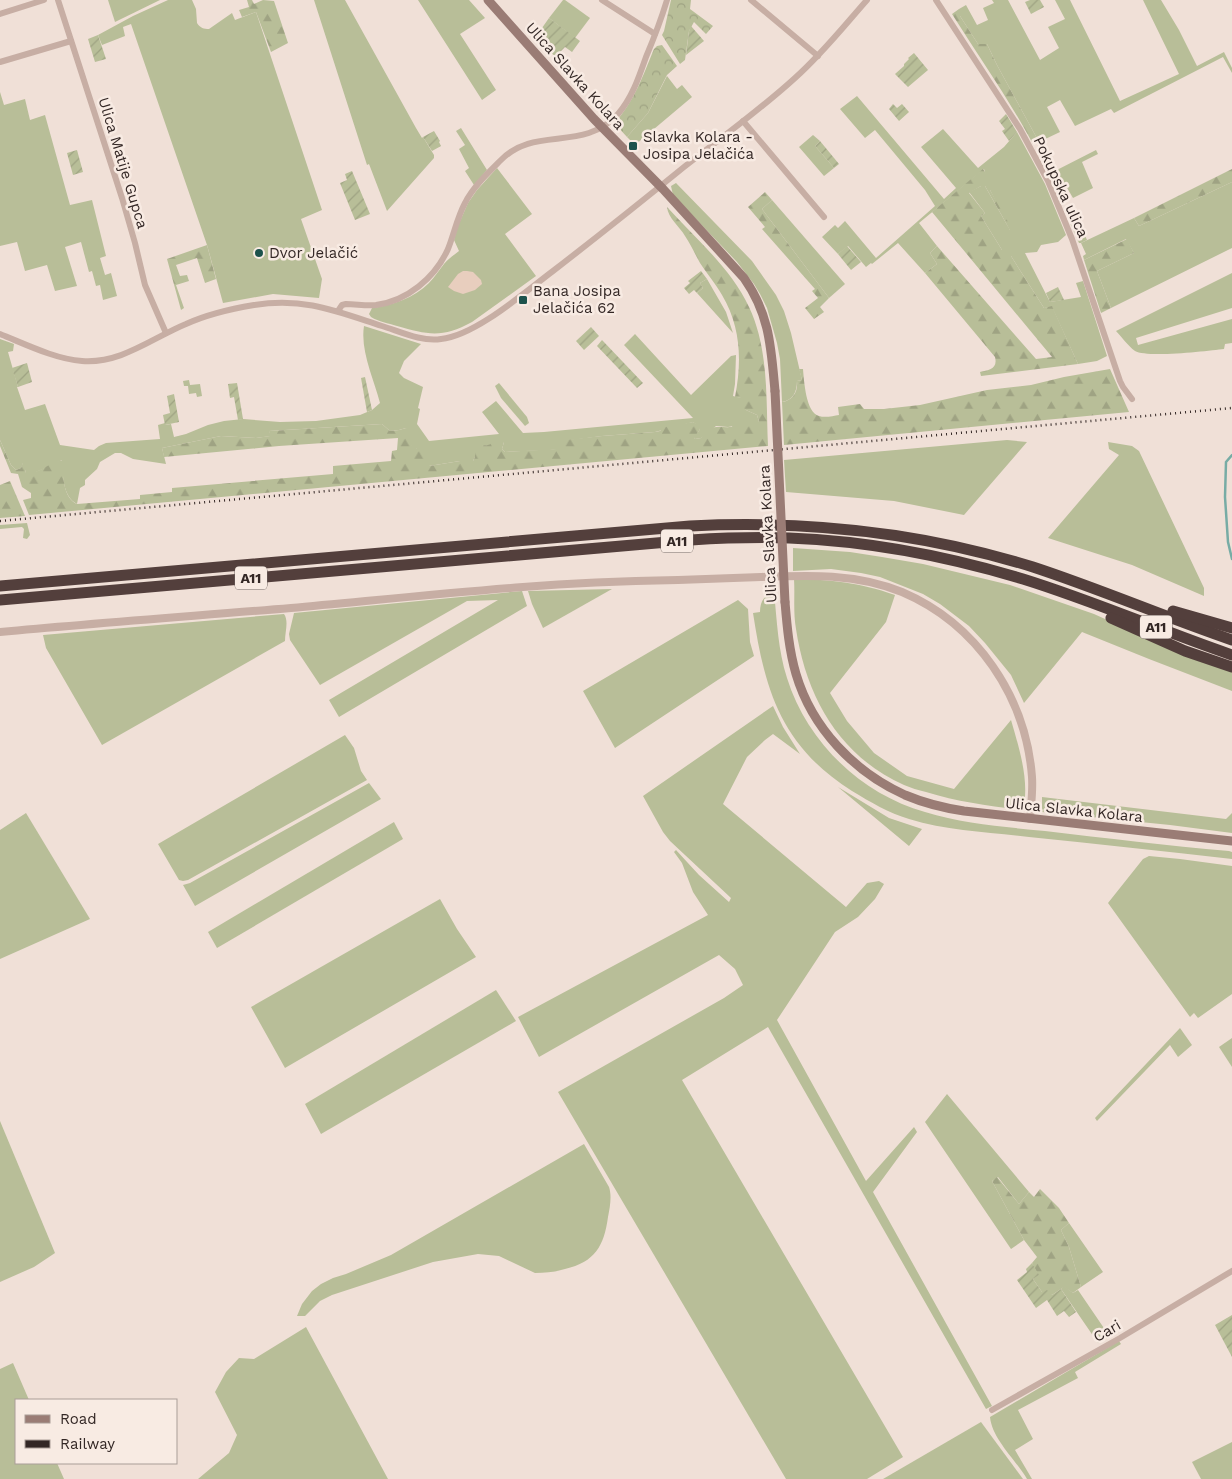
<svg xmlns="http://www.w3.org/2000/svg" width="1232" height="1479" font-family="'Work Sans',sans-serif">
<style>
.grass{fill:#b8be98}
.forest{fill:url(#forest-firs)}
.park{fill:url(#park-crowns)}
.garden{fill:url(#garden-furrows)}
.plaza{fill:#e8cebe}
.lines{fill:none;stroke-linecap:round;stroke-linejoin:round}
.stream{stroke:#77aca5;stroke-width:2.5}
.minor{stroke:#c7aea4;stroke-width:6}
.tertiary{stroke:#c7aea4;stroke-width:8}
.secondary{stroke:#9a7c75;stroke-width:9}
.motorway{stroke:#533f3c;stroke-width:11}
.rail{stroke:#332725;stroke-width:2.5;stroke-dasharray:1 4;stroke-linecap:butt}
.secondary-bridge{stroke:#9a7c75;stroke-width:9}
.poi-dot{fill:#1c524c;stroke:#f8ebe3;stroke-width:2}
.labels{text-anchor:middle;dominant-baseline:central;stroke-width:5;stroke-linejoin:round;paint-order:stroke}
.shield{fill:#f8ebe3;stroke:#6e625e;stroke-width:1}
.shield-label{font-size:14px;font-weight:bold;fill:#332725}
.street-label{font-size:15px;fill:#332725;stroke:#f8ebe3}
.poi-label{font-size:15px;fill:#332725;stroke:#f8ebe3;text-anchor:start}
</style>
<defs>
<pattern id="forest-firs" width="22" height="20" patternUnits="userSpaceOnUse" patternTransform="scale(1.25)"><rect width="22" height="20" fill="#b8be98"/><path d="M5 1l3.5 6h-7zM16 11l3.5 6h-7z" fill="#9fa383"/></pattern>
<pattern id="park-crowns" width="20" height="18" patternUnits="userSpaceOnUse" patternTransform="scale(1.25)"><rect width="20" height="18" fill="#b8be98"/><path d="M2 6a3 3 0 1 1 6 0M12 15a3 3 0 1 1 6 0" fill="none" stroke="#9fa383"/></pattern>
<pattern id="garden-furrows" width="10" height="10" patternUnits="userSpaceOnUse" patternTransform="scale(1.25)"><rect width="10" height="10" fill="#b8be98"/><path d="M-1 1l2-2M0 10L10 0M9 11l2-2" fill="none" stroke="#9fa383"/></pattern>
</defs>
<rect width="100%" height="100%" fill="#f0e0d7"/>
<g class="grass">
<path d="M108,0H160L115,22Z"/>
<path d="M168,0H192L196,9L197,23C200,28 204,29 209,29L232,13L235,20L256,12L322,210L301,219L322,279L319,298L273,294L223,303L207,245L131,24L123,27L125,36L102,45L98,35L133,16Z"/>
<path d="M314,0H345L416,128L422,138L423,137L434,155V158L387,211L369,164L367,165Z"/>
<path d="M418,0H469L485,18L460,34L496,90L482,100Z"/>
<path d="M563,0H565L590,18L575,38L549,18Z"/>
<path d="M992,0H1008L1040,60L1059,48L1048,27L1065,19L1055,0H1070L1120,101L1179,74L1143,0H1161L1179,30L1197,66L1224,52L1232,68V73L1223,57L1114,113L1111,109L1075,126L1060,100L1047,107L1060,132L1039,142L997,65L987,44H978L960,16L959,9L966,5L977,25L988,20L983,8L994,3Z"/>
<path d="M667,76L677,89L682,85L692,97L635,145L627,137L648,113Z"/>
<path d="M0,92L4,105L25,99L30,120L45,115L70,205L92,200L106,256L100,258L105,275L111,273L117,296L103,300L100,285L96,286L92,271L89,272L81,242L65,247L77,286L55,291L47,265L25,271L17,242L0,246Z"/>
<path d="M857,96L944,199L956,188L921,147L943,129L978,168L1004,147L1017,132L1045,184L1066,235L1058,242L1041,245L1037,252L1025,253L1050,302L1081,297L1076,283L1083,281L1107,356L1097,361L1078,364L1052,307L1044,308L1011,256L1002,250L981,216L985,213L969,192L981,186H985L1010,230L990,190L984,169L919,223L937,246L930,253L937,264L925,273L898,243L872,264L871,263L866,267L848,246L838,254L822,237L835,225L838,228L845,221L876,258L935,206L925,190L875,130L865,138L840,109Z"/>
<path d="M461,128L487,170L474,185L465,171L469,168L459,149L465,145L456,131Z"/>
<path d="M813,135L820,141L815,146L834,168L824,176L799,147Z"/>
<path d="M1096,150L1098,154L1082,162L1093,188L1073,198L1066,186L1057,191L1049,174Z"/>
<path d="M497,168L532,214L505,234L536,276L472,322C443,338 428,335 397,326C388,323 379,322 371,317L369,314L372,308C393,305 414,298 429,283C435,277 439,270 444,264C448,259 454,255 459,251L454,240L457,228L468,203L477,190Z"/>
<path d="M1232,182V248L1111,308L1097,271L1134,253L1126,239L1084,260L1083,256L1086,254L1081,243L1134,218L1139,226Z"/>
<path d="M676,183L752,261L776,295L784,311L791,333L802,380L797,381C797,392 793,400 782,402L780,359L777,343L767,308L760,294L754,284L737,262L673,195L671,186Z"/>
<path d="M772,200L845,284L829,298L762,209Z"/>
<path d="M1232,273V308L1136,338L1138,345L1232,319V343L1225,344L1224,349C1208,351 1147,358 1135,351C1128,346 1122,337 1116,331Z"/>
<path d="M707,279L726,312L733,333L697,293L703,288L700,283Z"/>
<path d="M364,326L421,344L404,361L399,373L404,378L423,387L418,408L420,409L417,424L429,441L499,434L482,412L496,401L523,433L544,432L693,418L624,345L635,334L691,395L731,356L736,355L735,384L733,396L741,398L746,410L757,415L759,422L728,427L716,426L701,438L695,439L693,436L699,431L700,427L693,422L655,432L602,436L556,442V449L550,450L505,452L502,449L504,442L484,446L475,445V457L473,461H460L429,466L428,449H417L410,445L406,428L399,430L390,431L382,424L269,431L271,436L256,438L221,436L162,448L166,464L133,459L121,453H115L100,462L97,469L85,480V485L80,488L77,504C62,496 63,474 62,460L34,473H26L23,463L21,468L16,470L11,465L0,440V339L14,344L13,351L8,352L18,387H17L25,410L45,404L60,445L94,450L99,446L106,443L160,439L158,425L165,423V425L171,424L174,437L186,434L208,425L224,421L243,419L280,422L316,421L360,415L372,410L380,403C374,379 360,351 364,326Z"/>
<path d="M189,380L190,385L200,384L202,396L197,397L196,393L189,394L188,386H184L183,381Z"/>
<path d="M499,383L527,417L529,423L525,426L501,398L495,386Z"/>
<path d="M1007,440L1027,442L964,515L894,501L786,492L784,460Z"/>
<path d="M1108,442L1132,446L1139,451L1204,588V596L1132,565L1048,538L1119,455L1109,449Z"/>
<path d="M27,523L30,535L27,539L23,538L24,529L22,527L0,529V525Z"/>
<path d="M793,548L850,552L882,557L923,564L1010,585L1094,614L1136,633L1232,670V691L1149,659L1082,632L1024,703L1011,675L985,643L969,626L940,604L923,594L880,577L861,573L831,569L793,571Z"/>
<path d="M794,579C832,580 858,582 895,595L886,622L830,693L847,721L874,753L907,776L954,789L1011,720C1019,748 1030,781 1023,810C990,806 958,802 926,792C918,790 911,788 904,785C839,756 806,696 796,629C793,612 795,596 794,579Z"/>
<path d="M612,589L543,628L532,604L528,591Z"/>
<path d="M522,591L527,606L339,717L329,700L498,600L467,601L320,685L290,640L289,634L294,613Z"/>
<path d="M774,592C777,621 778,650 787,678C807,742 861,794 925,812C964,824 1005,827 1045,831C1106,838 1168,846 1229,851L1232,852V859C1164,851 1097,844 1029,837C989,832 948,831 909,819C889,813 870,802 852,791C781,746 765,691 753,613L760,612C760,602 764,595 774,592Z"/>
<path d="M738,600L748,609L750,642L754,656L615,748L583,691Z"/>
<path d="M284,614C289,621 285,632 285,641L102,745L46,648L43,635Z"/>
<path d="M773,706L783,727L800,754L773,734L765,740L747,757L723,804L846,907L867,883L879,881L884,884L875,899L858,917L835,932L777,1020L866,1181L914,1127L917,1132L873,1192L992,1406L986,1409L768,1027L682,1080L903,1457L867,1479H786L558,1092L724,998L743,985L735,969L719,955L539,1057L518,1017L708,915L693,892L682,863L674,852L676,850L699,875L729,902L731,898L670,841L663,832L643,796Z"/>
<path d="M345,735L354,748L361,771L367,780L188,880L183,881L179,880L158,844Z"/>
<path d="M369,783L381,799L195,906L183,885L190,883Z"/>
<path d="M838,787L889,818L922,829L909,846Z"/>
<path d="M1042,797L1226,819L1232,813V833L1170,825L1042,812Z"/>
<path d="M26,813L90,919L0,959V830Z"/>
<path d="M394,822L403,839L217,948L208,932Z"/>
<path d="M1149,856L1180,859L1232,866V994L1198,1018L1194,1013L1190,1017L1108,903L1143,859Z"/>
<path d="M440,899L457,929L476,957L285,1068L251,1007Z"/>
<path d="M496,990L516,1021L321,1134L305,1104Z"/>
<path d="M1180,1028L1192,1045L1178,1057L1170,1045L1097,1121L1095,1118Z"/>
<path d="M1232,1038V1067L1219,1047Z"/>
<path d="M947,1094L1029,1192L1019,1204L998,1177L992,1181L1024,1240L1011,1249L925,1122Z"/>
<path d="M0,1121L55,1253L34,1267L0,1282Z"/>
<path d="M584,1144L609,1187C612,1196 610,1207 608,1217C604,1246 595,1262 565,1269C555,1272 546,1273 535,1273L499,1256L478,1254L433,1262L332,1295L320,1301L305,1316H297L302,1304L312,1291L321,1284L333,1278L346,1274L391,1255Z"/>
<path d="M1069,1223L1103,1272L1081,1287L1069,1247L1061,1230Z"/>
<path d="M1064,1286L1073,1293L1078,1290L1110,1337L1098,1343L1061,1289Z"/>
<path d="M306,1327L388,1479H198L229,1453L237,1435L215,1392L226,1372L239,1358L254,1359Z"/>
<path d="M1119,1341L1121,1344L1075,1372L1078,1378L1018,1410L1033,1439L1015,1450L1032,1479H1027C1016,1460 992,1439 990,1417Z"/>
<path d="M13,1363L29,1400H16V1463H57L64,1479H0V1369Z"/>
<path d="M981,1422L1023,1479H883Z"/>
<path d="M1232,1442V1479H1201L1192,1462Z"/>
</g>
<g class="forest">
<path d="M247,0H252L254,4L263,0L274,1L288,43L271,52L256,12L242,17L239,10L249,7Z"/>
<path d="M959,9L961,11L960,16L978,44H987L997,65L1039,142L1033,144C1009,99 979,57 952,14Z"/>
<path d="M983,169L991,181L993,188L990,190L1012,229L1010,230L985,186H981L969,193L985,213L981,216L1002,250L1010,247L1014,254L1011,256L1044,308L1052,306L1078,364L981,376L980,372C989,370 998,369 995,357L925,273L937,264L930,253L937,246L1036,359L1052,357L932,212Z"/>
<path d="M1232,169V182L1139,226L1134,218Z"/>
<path d="M765,192L772,200L762,209L829,298L820,307L824,312L814,319L805,308L818,298L812,291L815,289L762,229L765,227L748,207Z"/>
<path d="M667,207C695,238 731,268 749,307C769,349 766,400 768,446L29,515L23,500L31,498V493L22,487L18,474L11,473L0,446V440L11,465L16,470L21,468L23,462L27,464L25,469L26,473C40,474 50,461 64,460L68,464L70,469L63,474C64,485 66,499 77,504L140,499V495L172,492V488L333,474V466L391,461L392,451L397,450L398,438L279,446L164,457L162,448L221,436L256,438L270,436L269,431L382,424L390,431L399,430L406,428L413,431L411,445L415,446L417,449L429,448V466L460,461H473L475,457V444C483,445 491,448 494,439L502,438L504,442L502,449L505,452L556,449V441L602,436L655,432L660,431L665,427L693,422L701,426L699,431L694,437L695,439L701,438C711,423 717,428 732,427L733,422H759L757,415L746,410L741,406V398L735,397C742,361 741,327 722,295C716,284 707,274 700,263C695,254 691,245 685,236C680,227 668,218 667,207Z"/>
<path d="M1078,219L1087,240L1081,243H1079L1070,223Z"/>
<path d="M1127,239L1134,253L1097,271L1111,308L1101,313L1084,260Z"/>
<path d="M207,245L216,279L205,283L197,258L176,265L180,276L187,275L189,281L176,285L184,308L181,310L167,259Z"/>
<path d="M799,369H803C804,381 806,413 819,416C825,418 833,416 839,415L838,407L860,404L864,409H884L920,405L987,390L1031,385L1064,377L1110,369L1129,412L784,445L782,402C793,400 798,392 797,381L802,380Z"/>
<path d="M10,481L25,516L0,518V485Z"/>
<path d="M997,1177L1019,1204L1029,1192L1034,1197L1040,1189L1059,1208L1069,1223L1061,1230L1069,1247L1081,1287L1073,1293L1064,1287L1052,1295L1042,1292L1033,1279L1038,1275L1032,1263L1037,1257L1024,1240L992,1181Z"/>
</g>
<g class="park">
<path d="M671,0H691L690,9L713,26L706,34L694,22L689,31L685,60L680,64L662,35L664,31Z"/>
<path d="M662,45L677,66L667,75L648,113L627,137L616,125L615,123C635,99 642,78 654,49L657,46Z"/>
</g>
<g class="garden">
<path d="M1030,0H1040L1044,7L1031,14L1025,2Z"/>
<path d="M549,18L580,41L572,52L565,47L555,57L537,35Z"/>
<path d="M691,26L704,41L686,55L689,31Z"/>
<path d="M98,35L106,59L95,62L88,39Z"/>
<path d="M914,53L928,70L908,87L895,74L904,66V64L909,59L908,58Z"/>
<path d="M893,104L897,108L902,104L909,112L899,121L889,109Z"/>
<path d="M1006,114L1017,132L1009,141L1002,131L1005,129L999,121Z"/>
<path d="M434,131L440,141L439,142L441,146L432,151L423,137Z"/>
<path d="M820,141L839,164L834,168L815,146Z"/>
<path d="M77,150L83,172L73,175L67,153Z"/>
<path d="M352,171L370,214L355,220L340,183L347,180L345,174Z"/>
<path d="M847,246L861,262L851,270L838,254Z"/>
<path d="M701,271L707,279L700,283L703,288L697,293L694,290L689,294L684,288L690,283L688,281Z"/>
<path d="M1058,287L1064,300L1050,302L1046,293Z"/>
<path d="M591,327L599,336L584,350L576,341Z"/>
<path d="M602,340L643,383L637,388L597,346Z"/>
<path d="M27,363L32,382L18,387L12,368Z"/>
<path d="M365,377L372,410L367,412L361,378Z"/>
<path d="M237,383L243,419L238,420L234,397L230,398L228,384Z"/>
<path d="M174,394L179,422L165,425L163,415L170,413L167,396Z"/>
<path d="M1032,1263L1039,1275L1033,1279L1042,1292L1047,1290L1052,1295L1061,1289L1076,1312L1069,1317L1064,1311L1057,1316L1047,1300L1036,1308L1017,1280L1027,1272L1026,1269Z"/>
<path d="M1232,1315V1357L1215,1325Z"/>
</g>
<path class="plaza" d="M463,271H467L473,272L481,280L482,284L475,290L463,294L454,291L448,287L458,274Z"/>
<g class="lines">
<path class="stream" d="M1232,455L1226,462L1225,497L1228,542L1232,559"/>
<g class="minor">
<path d="M58,0L122,198L135,243L145,285L166,333"/>
<path d="M602,0L655,34"/>
<path d="M751,0L818,56"/>
<path d="M936,0L1020,129L1048,181L1072,239L1120,381L1123,387L1132,399"/>
<path d="M0,14L44,0"/>
<path d="M0,62L71,41"/>
<path d="M743,121L824,217"/>
<path d="M338,311L342,305L346,304C356,304 366,306 376,305C407,301 435,278 448,249C454,234 457,218 465,203C473,187 488,173 501,160C535,125 583,153 618,114C632,98 639,77 646,57C654,38 661,20 667,0"/>
<path d="M0,334C25,344 55,359 82,361C121,364 152,338 186,324C208,314 230,309 254,305C304,297 336,311 382,326C401,332 422,342 441,339C475,336 525,292 553,271C597,237 641,202 684,167C721,138 760,110 795,78C822,54 844,26 867,0"/>
<path d="M992,1410L1120,1338L1232,1271"/>
</g>
<path class="tertiary" d="M0,632C97,623 194,616 291,608C368,601 445,593 523,587C574,583 626,581 678,580C705,579 733,578 761,577C809,575 856,573 902,592C977,624 1026,697 1032,777C1033,791 1031,805 1030,819"/>
<g class="secondary">
<path d="M488,0L594,119L663,189L744,278C770,315 771,348 775,391"/>
<path d="M785,602C787,626 789,650 796,674C812,728 854,772 905,795C924,803 944,808 964,811L1232,841"/>
</g>
<g class="motorway">
<path d="M0,586L690,526C807,520 921,532 1033,567C1100,589 1165,617 1232,640"/>
<path d="M0,600L691,540C723,538 756,537 789,538C868,541 947,556 1023,579C1094,601 1162,631 1232,655"/>
<path d="M1173,611L1232,628"/>
<path d="M1111,618L1185,651L1232,667"/>
</g>
<path class="rail" d="M0,521L1232,408"/>
<path class="secondary-bridge" d="M775,391L785,602"/>
</g>
<g class="poi-dot">
<rect x="628" y="141" width="10" height="10" rx="2.5"/>
<circle cx="259" cy="253" r="5"/>
<rect x="518" y="295" width="10" height="10" rx="2.5"/>
</g>
<g class="labels">
<g class="shield">
<rect x="661" y="529.5" width="32" height="23" rx="4"/>
<rect x="235" y="566.5" width="32" height="23" rx="4"/>
<rect x="1140" y="615.5" width="32" height="23" rx="4"/>
</g>
<g class="shield-label">
<text x="677" y="541">A11</text>
<text x="251" y="578">A11</text>
<text x="1156" y="627">A11</text>
</g>
<g class="street-label">
<text transform="translate(575 76) rotate(48)">Ulica Slavka Kolara</text>
<text transform="translate(123 163) rotate(73)">Ulica Matije Gupca</text>
<text transform="translate(1061 187) rotate(65)">Pokupska ulica</text>
<text transform="translate(768 534) rotate(-93)">Ulica Slavka Kolara</text>
<text transform="translate(1074 810) rotate(6)">Ulica Slavka Kolara</text>
<text transform="translate(1107 1331) rotate(-30)">Cari</text>
</g>
<g class="poi-label">
<text x="643" y="137">Slavka Kolara -<tspan x="643" dy="17">Josipa Jelačića</tspan></text>
<text x="269" y="253">Dvor Jelačić</text>
<text x="533" y="291">Bana Josipa<tspan x="533" dy="17">Jelačića 62</tspan></text>
</g>
</g>
<rect x="15" y="1399" width="162" height="65" fill="#f8ebe3" stroke="#a99d97"/>
<rect x="25" y="1415" width="25" height="8" fill="#9a7c75" stroke="#a99d97"/>
<text x="60" y="1424" font-size="15" fill="#332725">Road</text>
<rect x="25" y="1440" width="25" height="8" fill="#332725" stroke="#a99d97"/>
<text x="60" y="1449" font-size="15" fill="#332725">Railway</text>
</svg>
